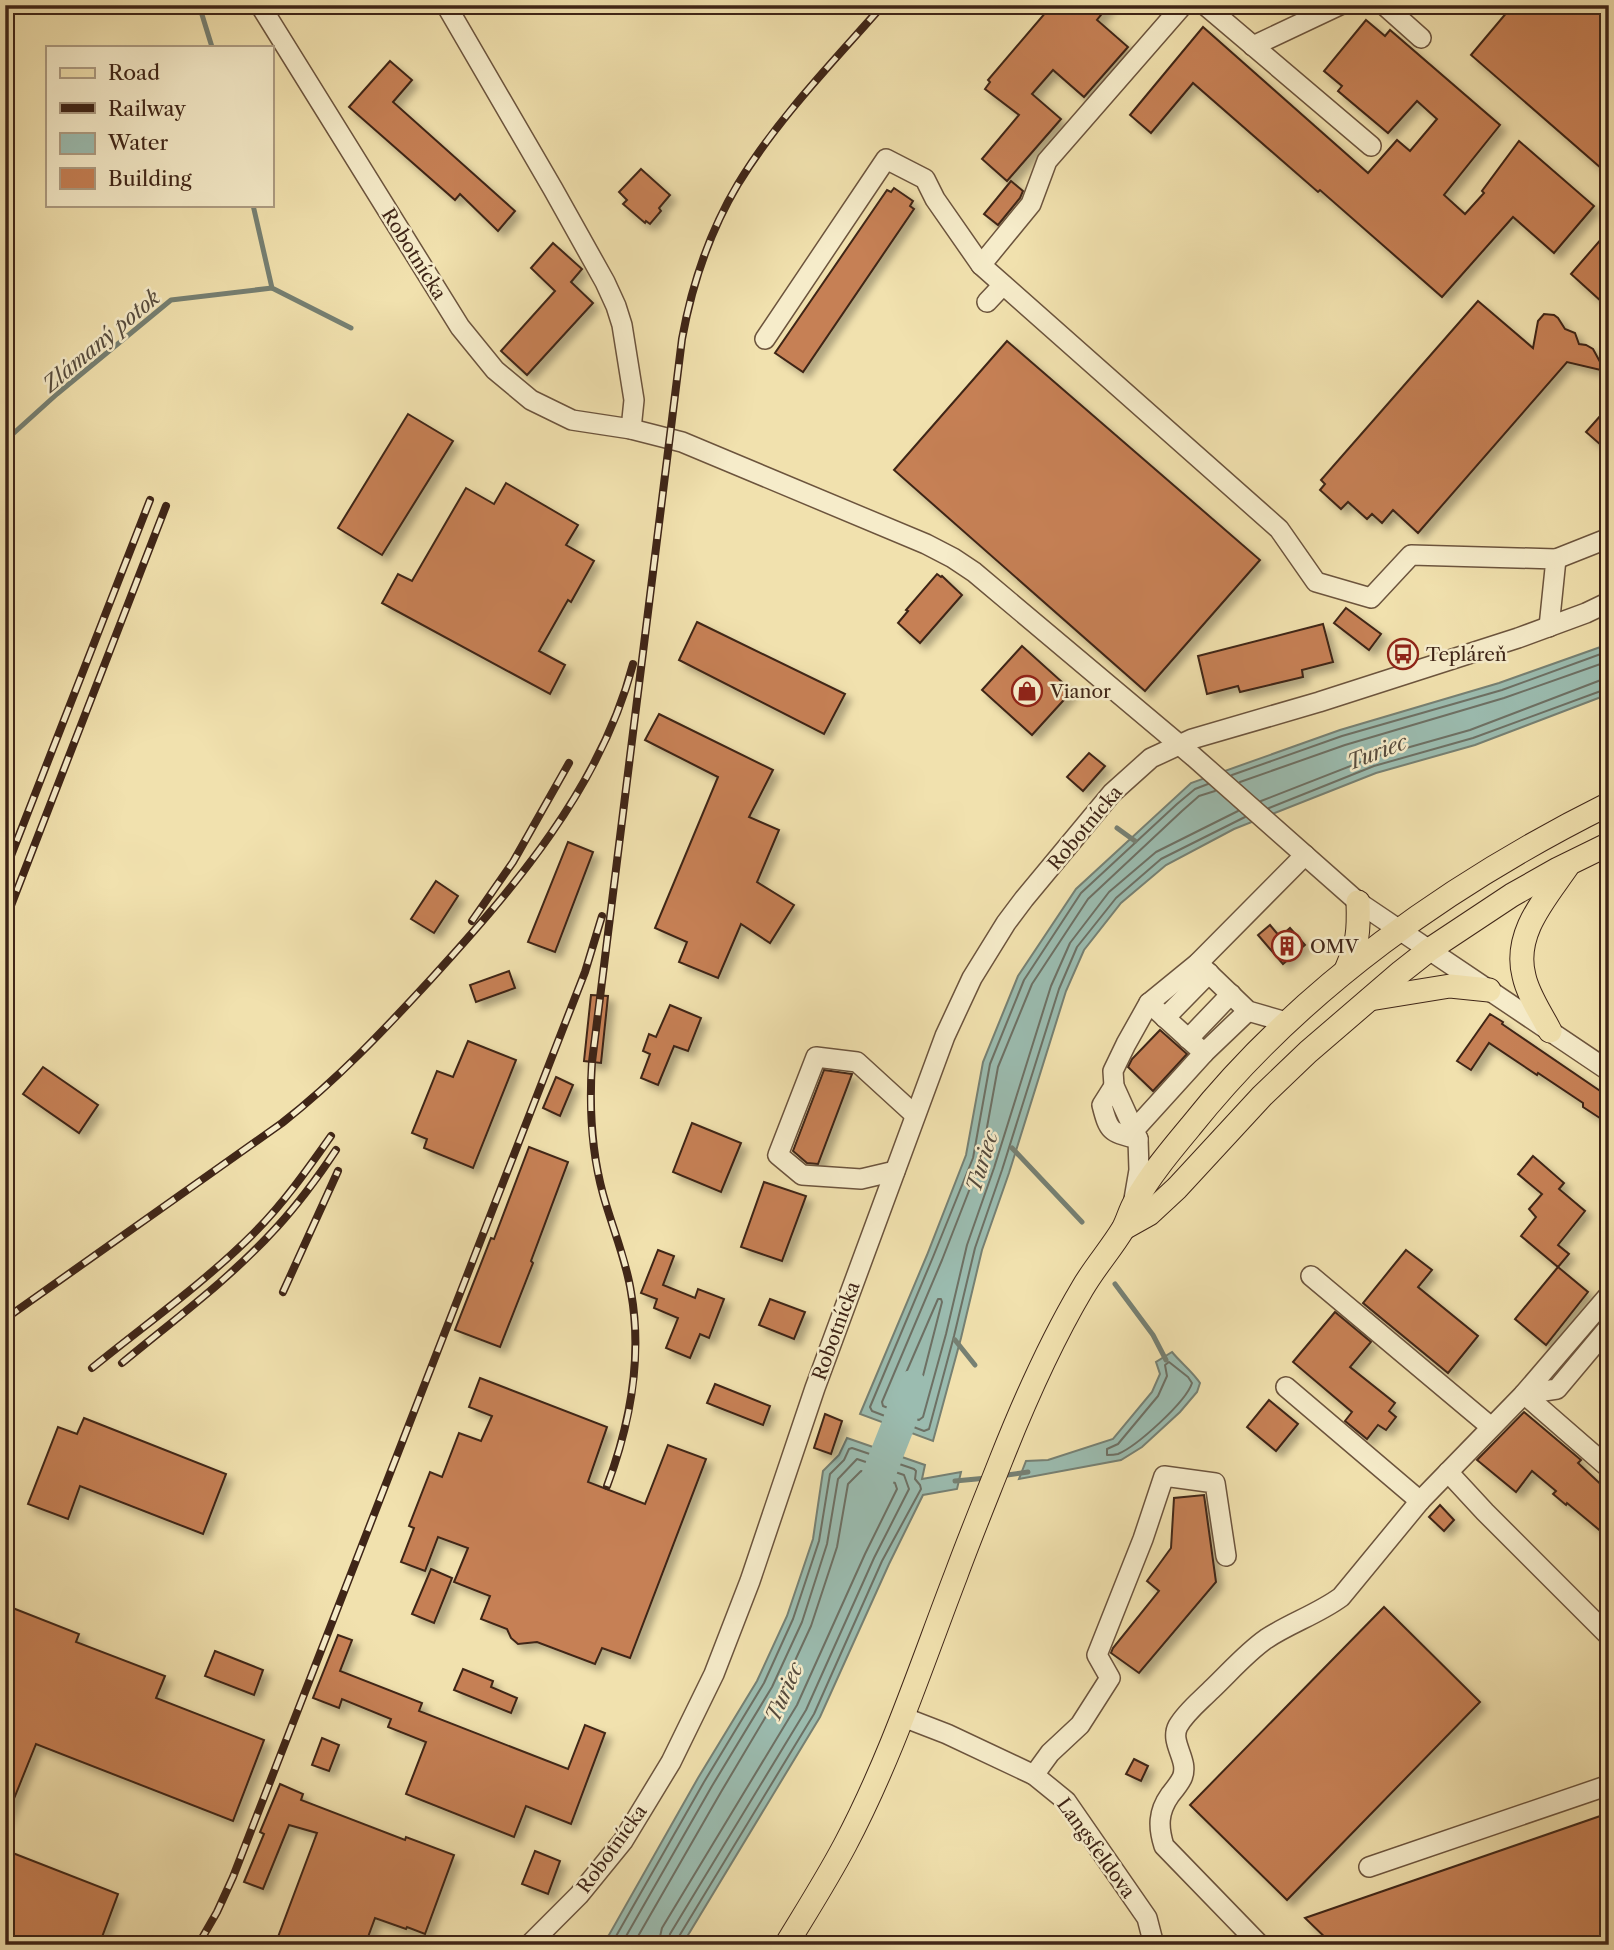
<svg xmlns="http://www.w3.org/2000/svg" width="1614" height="1950" font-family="'Libre Caslon Text',serif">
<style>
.water{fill:#9bbcb0;stroke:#768073;stroke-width:2}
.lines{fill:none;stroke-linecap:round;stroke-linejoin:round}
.shore{stroke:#6d7064;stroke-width:2}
.stream{stroke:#768073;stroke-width:5}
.river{stroke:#9bbcb0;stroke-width:33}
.building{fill:#c68055;stroke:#3f2517;stroke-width:2;filter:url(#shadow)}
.minor-casing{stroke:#6c543d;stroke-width:22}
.major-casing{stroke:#3f2517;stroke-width:25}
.minor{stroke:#f6ecca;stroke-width:19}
.major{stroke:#f1e1ae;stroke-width:23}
.rail-casing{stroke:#3f2517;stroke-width:8}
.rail{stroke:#f6ecca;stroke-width:5;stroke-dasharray:16;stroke-linecap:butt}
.labels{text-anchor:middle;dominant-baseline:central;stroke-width:5;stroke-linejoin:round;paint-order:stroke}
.street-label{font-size:19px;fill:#3f2517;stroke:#f6ecca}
.poi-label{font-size:19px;fill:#3f2517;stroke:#f6ecca;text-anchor:start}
.water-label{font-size:21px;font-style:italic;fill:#564b3d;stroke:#f6ecca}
</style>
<defs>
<filter id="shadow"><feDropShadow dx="6" dy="6" stdDeviation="3.5" flood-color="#0004"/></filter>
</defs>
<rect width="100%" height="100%" fill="#f1e1ae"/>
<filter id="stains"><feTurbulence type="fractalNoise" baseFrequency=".00286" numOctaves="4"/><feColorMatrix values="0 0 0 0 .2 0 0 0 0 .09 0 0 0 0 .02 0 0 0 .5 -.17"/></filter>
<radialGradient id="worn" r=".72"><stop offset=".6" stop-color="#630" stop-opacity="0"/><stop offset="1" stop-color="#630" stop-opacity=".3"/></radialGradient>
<g class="water">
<path d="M1609,644V694L1475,745L1376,773L1234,829L1166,865L1121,903L1084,950L1066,991L1009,1173L982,1250L961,1338L933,1441L860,1414L927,1255L966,1155L983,1062L1018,976L1076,889L1191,783L1340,730L1499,683Z"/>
<path d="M1172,1352C1181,1363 1192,1371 1200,1383L1197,1392L1180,1412L1142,1447L1121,1460L1019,1479L1026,1461L1048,1460L1113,1439L1152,1392L1160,1374L1156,1362Z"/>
<path d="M847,1438L925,1465L922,1479L961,1472L957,1489L923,1495L889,1564L820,1717L682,1945H599L609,1935L698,1778L757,1681L787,1616L813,1539L823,1471L839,1455Z"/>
</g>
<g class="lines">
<g class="shore">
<path d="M1232,775L1342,736L1502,690L1609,651"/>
<path d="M1240,782L1345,745L1504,698L1609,661"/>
<path d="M1208,784L1195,789L1177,804L1081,893L1024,980L990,1064L973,1158L933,1257L870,1407L872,1411L924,1431L929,1429L954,1336L975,1248L1002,1170L1059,989L1077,947L1116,898L1161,859L1245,817"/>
<path d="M1215,791L1199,796L1182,811L1088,899L1032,984L998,1067L981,1160L942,1260L882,1402L883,1406L919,1420L923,1417L946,1334L967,1245L994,1168L1051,986L1070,943L1109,892L1156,852L1238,811"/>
<path d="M1261,801L1371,758L1470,730L1601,680L1609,679"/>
<path d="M1269,808L1374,766L1473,738L1609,688"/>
<path d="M938,1299H941L942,1302L916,1403L912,1406L897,1400L896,1396Z"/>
<path d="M1169,1362L1188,1377L1192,1383C1186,1402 1137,1446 1118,1454C1114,1455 1111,1455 1107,1455V1449L1118,1444L1158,1396L1167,1376L1165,1365Z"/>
<path d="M609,1945L615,1938L704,1782L764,1683L793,1619L819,1541L830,1474L844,1460L849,1449L852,1448L914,1469L916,1471L915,1479L920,1485L921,1489L882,1561L814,1714L678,1938L677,1945"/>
<path d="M621,1945L712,1786L772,1687L802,1622L827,1544L838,1479L857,1459L904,1475L909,1489L874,1558L806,1710L670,1934L668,1945"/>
<path d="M633,1945L721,1792L781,1691L811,1626L837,1547L848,1484L861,1471L895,1483L897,1489L865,1554L797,1705L662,1928L658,1945"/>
</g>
<g class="stream">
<path d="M199,5L212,47"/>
<path d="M253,205L272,288L351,328"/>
<path d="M5,441L57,394L171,300L272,288"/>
<path d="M1117,828L1135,841"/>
<path d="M1012,1148L1082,1222"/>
<path d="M1115,1284L1153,1335L1166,1360"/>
<path d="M955,1340L975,1365"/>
<path d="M1000,1476L1028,1472"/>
<path d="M955,1481L987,1478"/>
</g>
<path class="river" d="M871,1494L897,1428L911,1387"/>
</g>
<g class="building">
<path d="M1052,5H1109L1097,20L1128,47L1084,97L1053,70L1032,94L1061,119L1007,181L982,159L1019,115L985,89L990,82L988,80Z"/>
<path d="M1513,5H1609V175L1471,55Z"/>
<path d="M1366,20L1385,36L1390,30L1500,125L1444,195L1465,214L1484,193L1482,191L1519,141L1594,206L1554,253L1513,217L1442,297L1320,190L1318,192L1193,83L1151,133L1130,115L1203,27L1368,173L1397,140L1410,151L1437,119L1417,101L1388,133L1338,91L1342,86L1324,71Z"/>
<path d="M390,61L412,80L393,102L515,211L498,231L460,194L455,200L349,107Z"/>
<path d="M641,169L670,195L659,208L661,211L650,224L646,221L645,223L623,204L627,200L619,192Z"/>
<path d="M1011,181L1023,191L1020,198L998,225L984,214Z"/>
<path d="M894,188L913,201L910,206L914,209L803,372L775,353L887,190L891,192Z"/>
<path d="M1609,230V294L1602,302L1571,274Z"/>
<path d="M553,243L582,269L571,282L593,303L527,375L501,351L555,291L531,268Z"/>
<path d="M1478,301L1533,348L1538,321L1544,314L1554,315L1558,318L1565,329L1575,333L1579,344L1586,345L1593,349L1605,371L1567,362L1418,533L1393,510L1382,523L1372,514L1367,519L1348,502L1341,509L1320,490L1325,484L1321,480Z"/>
<path d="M1007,341L1260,560L1145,691L894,470Z"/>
<path d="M1609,406V452L1586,432Z"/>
<path d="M408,414L453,441L382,555L338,528Z"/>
<path d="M506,483L578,525L566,545L594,561L571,602L568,600L539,651L565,665L550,694L382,603L398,574L412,581L466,488L494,504Z"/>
<path d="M937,574L941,577L942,576L962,595L920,643L898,623L908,611L906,610Z"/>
<path d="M1346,608L1381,634L1369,650L1334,623Z"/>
<path d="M697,622L845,694L824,734L679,660Z"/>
<path d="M1323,624L1333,662L1302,670L1303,677L1240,692L1238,686L1207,694L1198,656Z"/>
<path d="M1022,646L1072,691L1032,735L982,690Z"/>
<path d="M659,714L773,770L749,817L779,830L757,882L794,905L770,943L741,924L718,978L679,962L687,942L655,928L718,777L645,740Z"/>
<path d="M1089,753L1105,766L1083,791L1067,777Z"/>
<path d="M568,842L593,852L555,952L528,942Z"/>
<path d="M436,881L458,896L434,933L411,919Z"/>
<path d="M1270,925L1280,937L1290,928L1305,945L1283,964L1258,935Z"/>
<path d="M509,971L515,988L476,1002L470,985Z"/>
<path d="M591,995L608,996L601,1063L584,1061Z"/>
<path d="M670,1005L701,1018L688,1051L674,1046L658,1085L641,1078L650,1054L643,1051L649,1034L656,1037Z"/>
<path d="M1490,1014L1503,1022L1502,1024L1609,1097V1124L1583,1107V1103L1538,1073L1537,1075L1489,1043L1471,1070L1457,1061Z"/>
<path d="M1160,1030L1187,1054L1153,1091L1128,1067L1132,1059Z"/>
<path d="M468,1041L516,1060L473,1168L424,1148L427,1139L412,1133L437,1071L453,1077Z"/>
<path d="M43,1067L98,1105L79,1133L23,1094Z"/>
<path d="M824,1070L852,1074L818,1164L807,1163L793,1151Z"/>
<path d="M556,1077L573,1085L560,1116L543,1108Z"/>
<path d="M692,1123L741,1143L721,1192L673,1172Z"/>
<path d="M529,1147L568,1162L531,1261L533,1263L500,1347L455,1330L491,1238L494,1239Z"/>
<path d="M1533,1156L1564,1183L1559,1189L1585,1211L1558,1245L1569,1254L1558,1267L1521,1236L1536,1217L1529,1209L1542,1194L1518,1174Z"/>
<path d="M764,1182L806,1196L782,1261L741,1247Z"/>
<path d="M658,1250L674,1256L663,1285L695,1298L698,1289L724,1299L709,1338L700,1334L690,1358L666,1348L678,1318L654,1308L657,1299L641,1293Z"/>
<path d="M1406,1250L1432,1270L1418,1287L1478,1336L1448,1373L1363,1303Z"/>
<path d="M1558,1267L1588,1292L1546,1345L1515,1319Z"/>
<path d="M770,1299L805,1312L794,1339L759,1325Z"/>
<path d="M1335,1312L1371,1342L1350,1367L1395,1403L1389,1411L1396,1417L1386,1430L1378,1425L1367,1439L1345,1421L1352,1412L1293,1362Z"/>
<path d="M480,1378L607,1427L588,1482L645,1504L668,1445L706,1459L630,1658L602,1648L595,1664L537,1642L518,1644L511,1638L507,1629L481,1619L490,1596L454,1582L468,1548L438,1537L425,1571L401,1562L414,1528L409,1526L430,1472L442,1477L459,1433L481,1441L492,1416L469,1407Z"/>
<path d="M715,1384L770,1406L763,1425L707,1403Z"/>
<path d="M1269,1400L1298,1424L1276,1451L1247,1427Z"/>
<path d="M1524,1412L1581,1460L1578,1463L1609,1492V1538L1567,1503L1566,1505L1553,1494L1556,1491L1532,1471L1516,1492L1477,1460Z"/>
<path d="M825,1414L842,1421L831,1454L814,1448Z"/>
<path d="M84,1418L226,1474L203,1534L80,1486L68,1519L28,1504L58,1427L77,1434Z"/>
<path d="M1204,1495L1216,1582L1139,1673L1111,1653L1113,1648L1159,1591L1147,1581L1171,1548L1174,1498Z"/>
<path d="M1440,1505L1454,1520L1444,1531L1429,1517Z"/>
<path d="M431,1569L452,1578L434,1623L412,1614Z"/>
<path d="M5,1605L79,1634L76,1642L165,1676L156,1698L264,1740L233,1821L36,1744L5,1821Z"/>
<path d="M1384,1607L1480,1702L1287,1900L1190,1805Z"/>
<path d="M338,1635L352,1640L340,1671L422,1703L419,1711L568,1769L585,1725L605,1733L571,1824L526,1806L514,1837L406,1794L426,1742L388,1727L391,1719L342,1699L339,1708L313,1698Z"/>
<path d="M215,1651L263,1670L254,1695L205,1676Z"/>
<path d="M463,1669L493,1681L491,1687L517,1698L511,1713L454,1690Z"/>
<path d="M322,1738L339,1745L329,1771L312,1765Z"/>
<path d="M1134,1759L1148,1766L1141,1781L1126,1774Z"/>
<path d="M280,1784L303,1794L301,1800L405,1840L406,1837L454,1855L425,1934L407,1927L406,1929L375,1918L365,1945H275L317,1833L289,1825L263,1889L244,1882L264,1834L260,1832Z"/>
<path d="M1609,1813V1945H1333L1305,1918Z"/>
<path d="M5,1850L118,1894L99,1945H34L5,1934Z"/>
<path d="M535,1851L560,1861L548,1894L522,1884Z"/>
</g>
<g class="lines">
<g class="minor-casing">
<g id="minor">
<path d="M260,5L460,327L495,370L531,400L572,420L631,429L682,442L926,544L953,558L974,572L1194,757L1358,902L1609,1071"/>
<path d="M446,5L553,189L605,282L616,306L622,325L634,400L631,429"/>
<path d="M1183,5L1047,161L1031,204L981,265L1279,529L1316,582L1371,598L1411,555L1556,559L1549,627"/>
<path d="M1205,5L1371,146"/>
<path d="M1384,5L1421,38"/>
<path d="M1253,46L1340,5"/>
<path d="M987,302L1003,285"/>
<path d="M765,339L886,159L925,179L935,199L981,265"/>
<path d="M1556,559L1609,538"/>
<path d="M1198,963L1248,1011L1286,1022"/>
<path d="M1149,1003L1204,1053"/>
<path d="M1165,1018L1209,973"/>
<path d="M1188,1039L1231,994"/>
<path d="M1114,1086L1102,1105C1109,1133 1111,1132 1138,1139"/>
<path d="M1135,1129L1204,1053L1248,1011"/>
<path d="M895,1171L861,1179L802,1175L778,1155L816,1057L857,1062L915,1115"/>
<path d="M1134,1199L1139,1170L1138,1139L1114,1086L1113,1071L1126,1044L1149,1003L1198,963L1305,855"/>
<path d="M1311,1276L1491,1427"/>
<path d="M1609,1295L1524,1394L1609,1468"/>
<path d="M1286,1387L1420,1501"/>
<path d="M1448,1472L1485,1512L1609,1636"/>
<path d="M903,1717L947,1734L1034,1775L1066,1801L1147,1918L1154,1945"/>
<path d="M1034,1775L1050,1753L1080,1725L1110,1678L1097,1655L1143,1539L1164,1476L1215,1483L1226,1556"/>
<path d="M1369,1867L1609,1785"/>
<path d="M529,1945L579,1895L623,1841L671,1762L714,1674L750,1581L815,1388L945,1036L972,978L1006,923L1024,899L1112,793L1151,758L1192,739L1319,702L1518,638L1586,613L1609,602"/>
<path d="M1260,1945L1164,1846C1158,1827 1158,1812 1170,1795C1174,1790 1179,1784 1182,1778C1190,1760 1169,1743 1178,1726C1186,1712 1200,1701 1211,1690C1229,1673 1246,1653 1266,1639C1290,1623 1318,1614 1341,1597L1420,1501L1524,1394L1557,1389L1609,1327"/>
</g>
</g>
<g class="major-casing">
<g id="major">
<path d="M1346,970C1358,942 1359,932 1358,902"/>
<path d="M1370,999L1450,986L1489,990"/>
<path d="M1550,1031C1541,1013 1528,995 1524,976C1513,934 1545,899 1567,867"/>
<path d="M1124,1228L1149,1214L1177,1188L1262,1096L1308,1052L1401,972L1429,950L1512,895L1558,869L1609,844"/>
<path d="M786,1945C806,1912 827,1879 845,1845C891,1758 921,1666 956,1575C970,1537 986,1498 1001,1460C1024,1402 1050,1343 1082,1289C1094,1268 1111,1249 1123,1229C1128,1220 1130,1210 1135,1202C1150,1175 1171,1150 1191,1126C1301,988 1452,882 1609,804"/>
</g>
</g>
<use href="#minor" class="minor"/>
<use href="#major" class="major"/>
<g class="rail-casing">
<g id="rail">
<path d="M5,871L150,500"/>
<path d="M5,921L166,506"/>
<path d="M472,921L513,862L569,763"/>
<path d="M283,1292L338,1171"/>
<path d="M5,1319L282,1123C337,1080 384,1030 431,979C514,888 601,787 633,664"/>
<path d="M122,1363C175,1319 231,1278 277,1227C299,1203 318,1177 336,1150"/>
<path d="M92,1368C146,1324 204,1283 254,1233C283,1204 307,1170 331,1136"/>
<path d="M607,1486C630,1424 643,1359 631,1292C626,1259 612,1227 603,1194C591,1150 589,1108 592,1062L682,339C692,284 710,231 738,184C778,118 833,62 883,5"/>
<path d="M198,1945L217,1912L233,1877L585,972L602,916"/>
</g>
</g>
<use href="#rail" class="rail"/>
</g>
<defs>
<g id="bus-ring" transform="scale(1.575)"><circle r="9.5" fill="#f6ecca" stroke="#8f2418" stroke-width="1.5"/><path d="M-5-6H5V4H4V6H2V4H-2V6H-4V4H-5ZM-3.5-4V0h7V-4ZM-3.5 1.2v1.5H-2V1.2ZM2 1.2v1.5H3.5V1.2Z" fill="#8f2418"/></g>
<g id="shop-ring" transform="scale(1.575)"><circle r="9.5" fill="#f6ecca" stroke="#8f2418" stroke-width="1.5"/><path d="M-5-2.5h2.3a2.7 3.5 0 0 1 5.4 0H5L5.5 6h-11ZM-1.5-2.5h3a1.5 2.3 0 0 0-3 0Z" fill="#8f2418"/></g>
<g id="building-ring" transform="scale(1.575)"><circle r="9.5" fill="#f6ecca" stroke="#8f2418" stroke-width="1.5"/><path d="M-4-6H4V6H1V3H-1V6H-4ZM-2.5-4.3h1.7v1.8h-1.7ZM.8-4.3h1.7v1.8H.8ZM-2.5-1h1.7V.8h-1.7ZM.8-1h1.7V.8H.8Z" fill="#8f2418"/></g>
</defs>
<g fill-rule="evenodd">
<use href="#bus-ring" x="1403" y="654"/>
<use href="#shop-ring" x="1027" y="691"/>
<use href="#building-ring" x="1287" y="946"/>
</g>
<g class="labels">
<g class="street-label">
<text transform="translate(414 254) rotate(58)">Robotnícka</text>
<text transform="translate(1085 828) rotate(-50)">Robotnícka</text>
<text transform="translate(836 1331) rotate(-70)">Robotnícka</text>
<text transform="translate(1096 1848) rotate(54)">Langsfeldova</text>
<text transform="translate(612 1849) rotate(-54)">Robotnícka</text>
</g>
<g class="poi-label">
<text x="1426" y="654">Tepláreň</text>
<text x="1050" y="691">Vianor</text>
<text x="1310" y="946">OMV</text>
</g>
<g class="water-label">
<text transform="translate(101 341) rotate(-40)">Zlámaný potok</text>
<text transform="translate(1377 752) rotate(-21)">Turiec</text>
<text transform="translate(982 1161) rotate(-73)">Turiec</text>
<text transform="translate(784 1692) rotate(-66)">Turiec</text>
</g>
</g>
<rect width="1614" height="1950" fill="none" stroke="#f1e1ae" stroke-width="28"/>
<rect x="7" y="7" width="1600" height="1936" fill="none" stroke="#3f2517" stroke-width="3.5"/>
<rect x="14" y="14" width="1586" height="1922" fill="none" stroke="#3f2517" stroke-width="2"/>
<rect x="46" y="46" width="228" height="161" fill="#f6ecca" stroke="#ad9c82" stroke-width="2"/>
<rect x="60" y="68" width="35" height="10" fill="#f1e1ae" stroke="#ad9c82" stroke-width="2"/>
<text x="108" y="80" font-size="21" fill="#3f2517">Road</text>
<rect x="60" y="103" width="35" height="10" fill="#3f2517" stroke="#ad9c82" stroke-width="2"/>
<text x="108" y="116" font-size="21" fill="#3f2517">Railway</text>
<rect x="60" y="133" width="35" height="21" fill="#9bbcb0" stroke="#ad9c82" stroke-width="2"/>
<text x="108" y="150" font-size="21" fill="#3f2517">Water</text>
<rect x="60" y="168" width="35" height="21" fill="#c68055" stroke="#ad9c82" stroke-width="2"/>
<text x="108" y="186" font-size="21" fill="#3f2517">Building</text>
<rect width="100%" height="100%" filter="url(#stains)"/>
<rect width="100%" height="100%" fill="url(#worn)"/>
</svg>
